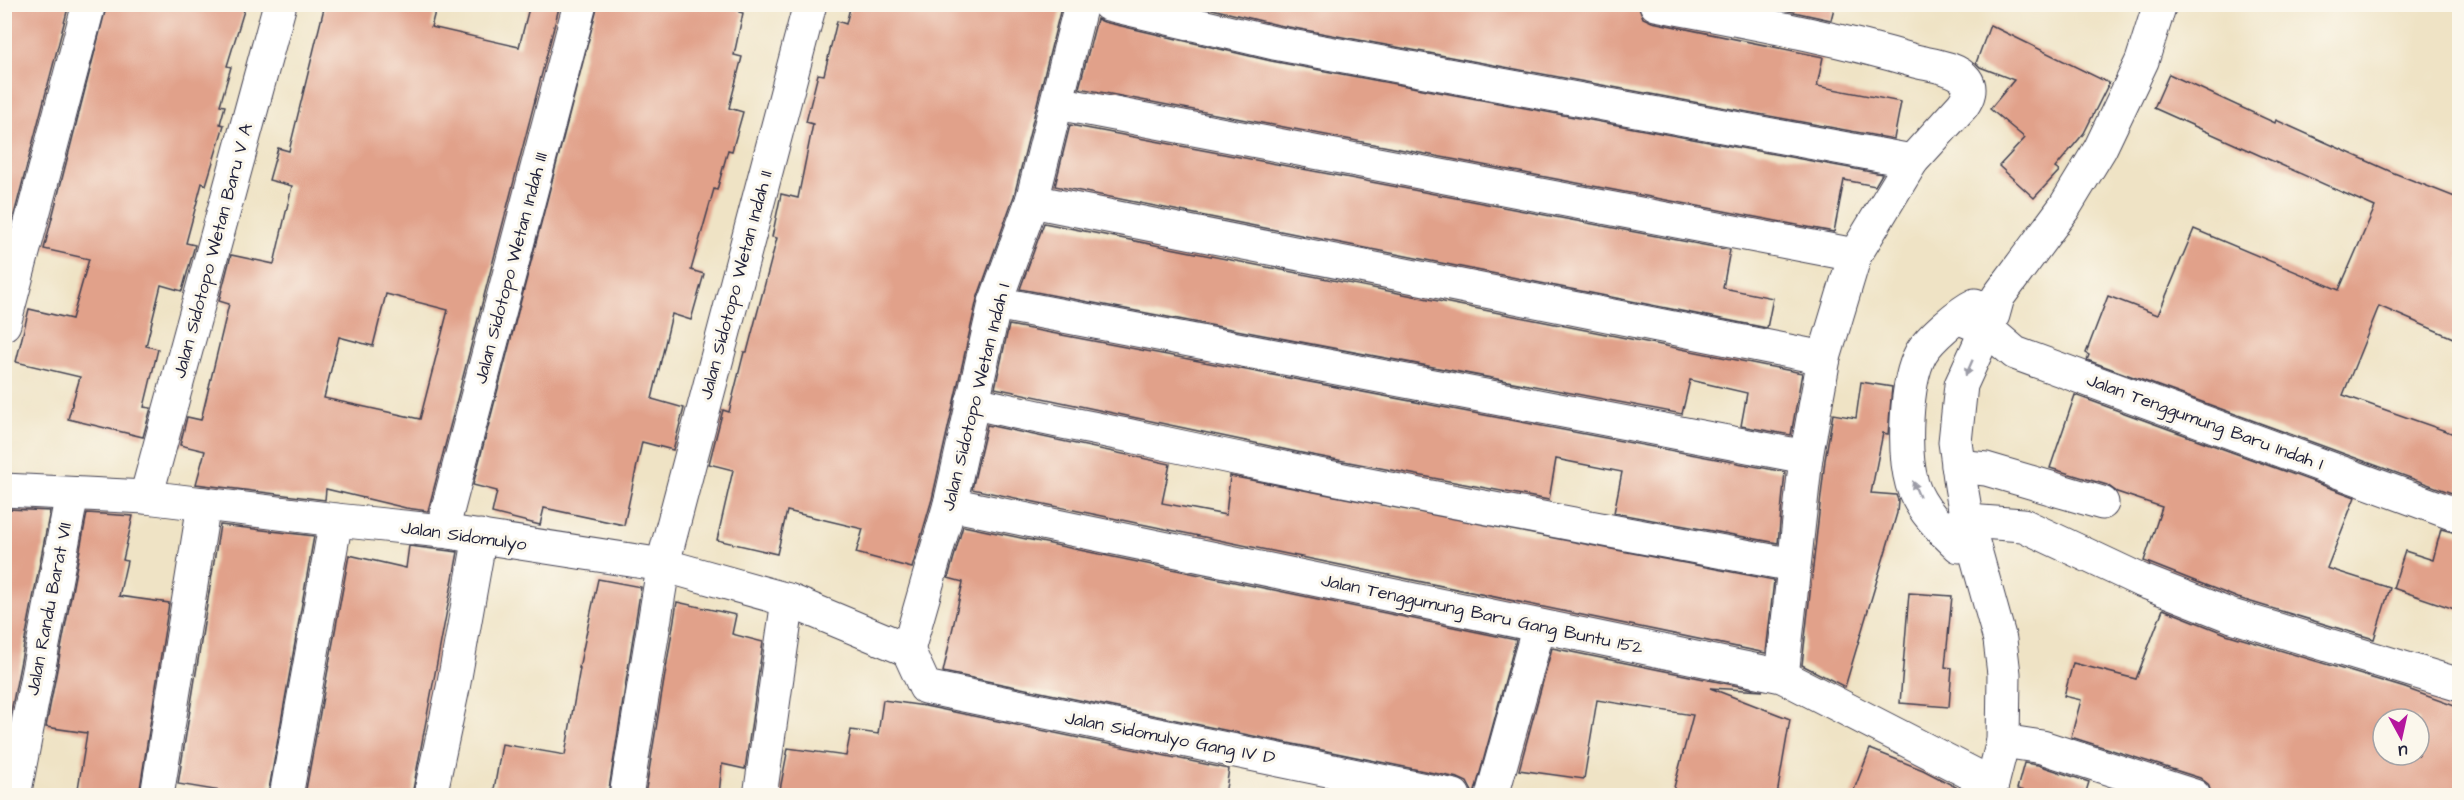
<svg xmlns="http://www.w3.org/2000/svg" width="2464" height="800" font-family="'Architects Daughter',sans-serif">
<style>
.building{fill:#e1a18a;fill-rule:evenodd}
.lines{fill:none;stroke-linecap:round;stroke-linejoin:round}
.minor-casing{stroke:#413f50;stroke-width:35}
.minor{stroke:#fff;stroke-width:33}
.oneway{fill:#9c9ca7}
.labels{text-anchor:middle;dominant-baseline:central;stroke-width:6;stroke-linejoin:round;paint-order:stroke}
.street-label{font-size:18px;fill:#22223b;stroke:#fbf7ec}
</style>
<rect width="100%" height="100%" fill="#fbf7ec"/>
<filter id="ink" filterUnits="userSpaceOnUse"><feTurbulence type="fractalNoise" baseFrequency=".0167" numOctaves="2"/><feDisplacementMap in="SourceGraphic" scale="12" xChannelSelector="R" yChannelSelector="G"/><feConvolveMatrix kernelMatrix="1 2 1 2 8 2 1 2 1" color-interpolation-filters="sRGB"/></filter>
<filter id="wash" filterUnits="userSpaceOnUse"><feTurbulence type="fractalNoise" baseFrequency=".008" numOctaves="4" result="noise"/><feDisplacementMap in="SourceGraphic" scale="24" xChannelSelector="R" yChannelSelector="G"/><feGaussianBlur stdDeviation="1.35" result="paint"/><feColorMatrix in="noise" values="0 0 0 0 0 0 0 0 0 0 0 0 0 0 0 0 0 1.4 0 .05"/><feComposite in="paint" operator="in"/></filter>
<g filter="url(#wash)">
<rect width="100%" height="100%" fill="#efe3c5"/>
<g id="blocks">
<g class="building">
<path d="M9,4H69L9,234L4,233V23Z"/>
<path d="M107,4H246L227,66L231,67L220,105L225,106L220,124L224,125L206,185L202,183L186,243L195,245L182,291L161,285L146,346L158,349L144,407L151,408L143,437L68,419L80,377L16,362L29,309L72,319L89,259L44,249Z"/>
<path d="M325,4H437L431,27L519,47L530,4H560L428,511L406,508L326,489L325,500L196,484L205,451L180,445L187,417L201,420L229,304L219,301L231,255L274,264L292,186L269,180L278,148L289,151ZM386,294L448,310L420,419L324,398L339,337L373,346Z"/>
<path d="M598,4H740L739,12L743,13L734,55L742,57L729,108L743,112L732,151L728,150L717,190L714,189L691,270L704,274L691,320L672,314L652,399L684,408L673,450L642,442L624,525L544,508L540,525L492,513L497,491L473,485Z"/>
<path d="M851,4H1062L1014,196L977,299L932,499L912,568L856,553L863,529L787,511L777,554L717,540L733,470L709,464L723,410L729,412L744,352H747L777,238L772,237L781,194L798,198L813,124L806,122L818,74L824,75L837,21L846,24Z"/>
<path d="M1192,4H1638L1643,18L1652,22L1823,57L1817,86L1901,102L1894,139L1278,25Z"/>
<path d="M1757,4H1835L1831,20Z"/>
<path d="M1097,19L1104,22L1271,61L1882,174L1875,186L1844,180L1834,232L1079,88Z"/>
<path d="M1990,25L2109,83L2084,133L2055,168L2059,171L2034,198L1999,166L2025,138L1990,109L2014,80L1980,67L1976,63Z"/>
<path d="M2169,74L2275,123L2276,120L2394,173L2460,199V341L2379,306L2343,395L2460,436V496L2087,360L2089,355L2086,353L2108,296L2158,315L2194,229L2339,290L2375,207L2154,108Z"/>
<path d="M1070,125L1730,250L1723,288L1773,298L1767,328L1055,186Z"/>
<path d="M1044,223L1802,373L1791,435L1741,426L1747,393L1690,380L1682,414L1020,289Z"/>
<path d="M1009,325L1785,472L1778,543L1614,513L1622,472L1556,459L1549,500L1307,454L995,388Z"/>
<path d="M1861,382L1892,387L1888,434L1883,433L1871,493L1896,495L1898,500L1897,513L1845,687L1802,665L1825,460L1833,414L1856,418Z"/>
<path d="M2075,395L2355,497L2327,568L2390,588L2374,639L2238,598L2144,561L2162,507L2117,492L2107,485L2050,468Z"/>
<path d="M987,425L1170,464L1162,503L1226,515L1230,476L1774,580L1766,653L972,489Z"/>
<path d="M8,509L50,511L9,722L4,721V522Z"/>
<path d="M87,513L133,516L123,560L127,561L119,596L169,603L139,795H77L87,733L46,727Z"/>
<path d="M220,525L314,536L268,795H232L233,793L178,784Z"/>
<path d="M963,526L1516,640L1474,795L1467,782L1458,778L943,672L963,582L948,578Z"/>
<path d="M2441,529L2460,534V611L2393,588L2405,551L2433,560Z"/>
<path d="M409,546L458,552L412,795H305L349,555L406,568Z"/>
<path d="M598,579L641,587L608,795H493L502,744L565,755L580,668H579Z"/>
<path d="M1909,593L1952,596L1945,667L1952,668L1949,707L1900,703Z"/>
<path d="M677,602L736,615L732,634L763,642L745,769L722,764L719,795H645Z"/>
<path d="M2163,609L2226,634L2405,688L2460,708V795H2212L2208,784L2200,778L2071,737L2081,700L2064,696L2073,663L2136,679ZM2383,719H2419V755H2383Z"/>
<path d="M1552,648L1763,691L1710,688L1790,719L1777,795H1672L1693,715L1597,700L1584,779L1519,770Z"/>
<path d="M883,700L925,706L1229,769L1225,795H779L788,748L846,756L851,730L878,734Z"/>
<path d="M1870,749L1923,770L1971,795H1852Z"/>
<path d="M2024,763L2038,765L2089,782L2085,795H2041L2017,789Z"/>
</g>
</g>
</g>
<g filter="url(#ink)">
<use href="#blocks" fill-opacity="0" stroke="#413f50" stroke-width="1.5"/>
<g class="lines">
<g class="minor-casing">
<g id="minor">
<path d="M1108,4L1274,43L1912,161"/>
<path d="M1656,4C1743,21 1830,36 1915,61C1930,65 1956,67 1966,80C1972,88 1968,98 1963,105L1912,161L1855,255L1824,358L1806,457L1782,676"/>
<path d="M1057,103L1855,255"/>
<path d="M1032,201L1824,358"/>
<path d="M995,303L1806,457"/>
<path d="M1957,317L1987,329L2015,353L2460,516"/>
<path d="M4,324L89,4"/>
<path d="M972,402C1028,416 1084,426 1140,438C1357,485 1575,524 1793,565"/>
<path d="M1958,466L1986,469L2102,503"/>
<path d="M4,490L146,497L336,520L442,531L663,565L788,600L908,650"/>
<path d="M146,497L280,4"/>
<path d="M950,504L1782,676L1992,784"/>
<path d="M442,531L580,4"/>
<path d="M1943,531L1967,521L2023,525L2140,580L2232,616L2460,685"/>
<path d="M1959,546C1941,529 1920,509 1912,484C1903,452 1905,383 1921,353C1929,339 1960,312 1975,305"/>
<path d="M908,650L950,504L995,303L1032,201L1081,4"/>
<path d="M908,650L925,687L1454,796"/>
<path d="M2003,741L2042,747L2194,796"/>
<path d="M14,796L72,494"/>
<path d="M157,796L204,504"/>
<path d="M286,796L336,520"/>
<path d="M430,796L453,688L480,536"/>
<path d="M626,796L665,556L810,4"/>
<path d="M760,796L788,600"/>
<path d="M1492,796L1539,626"/>
<path d="M1989,796L2003,741L2004,674L2000,640L1967,521L1961,486L1955,442L1961,385L1993,315L1998,297L2064,208L2100,149L2142,61L2160,4"/>
</g>
</g>
<use href="#minor" class="minor"/>
</g>
<defs><path id="oneway-solid" d="M-6-.8H1V-3.2L6.5 0L1 3.2V.8H-6Z" transform="scale(1.5)"/></defs>
<g class="oneway">
<use href="#oneway-solid" transform="translate(1969 368) rotate(114)"/>
<use href="#oneway-solid" transform="translate(1916 489) rotate(-113)"/>
</g>
</g>
<g class="labels">
<g class="street-label">
<text transform="translate(213 251) rotate(-75)">Jalan Sidotopo Wetan Baru V A</text>
<text transform="translate(511 268) rotate(-75)">Jalan Sidotopo Wetan Indah III</text>
<text transform="translate(736 285) rotate(-75)">Jalan Sidotopo Wetan Indah II</text>
<text transform="translate(976 397) rotate(-76)">Jalan Sidotopo Wetan Indah I</text>
<text transform="translate(2205 422) rotate(20)">Jalan Tenggumung Baru Indah I</text>
<text transform="translate(464 536) rotate(8)">Jalan Sidomulyo</text>
<text transform="translate(49 609) rotate(-79)">Jalan Randu Barat VII</text>
<text transform="translate(1482 614) rotate(12)">Jalan Tenggumung Baru Gang Buntu 152</text>
<text transform="translate(1170 738) rotate(11)">Jalan Sidomulyo Gang IV D</text>
</g>
</g>
<rect width="2464" height="800" fill="none" stroke="#fbf7ec" stroke-width="24"/>
<g transform="translate(2401 737) rotate(172)"><circle r="28" fill="#fbf7ec" stroke="#a4a2a5" stroke-width="1.5"/>
<path d="M0-4.5L10 22L0 15L-10 22Z" fill="#b5179e"/>
<text y="-9" font-size="16" font-weight="bold" text-anchor="middle" fill="#22223b">U</text>
</g>
</svg>
